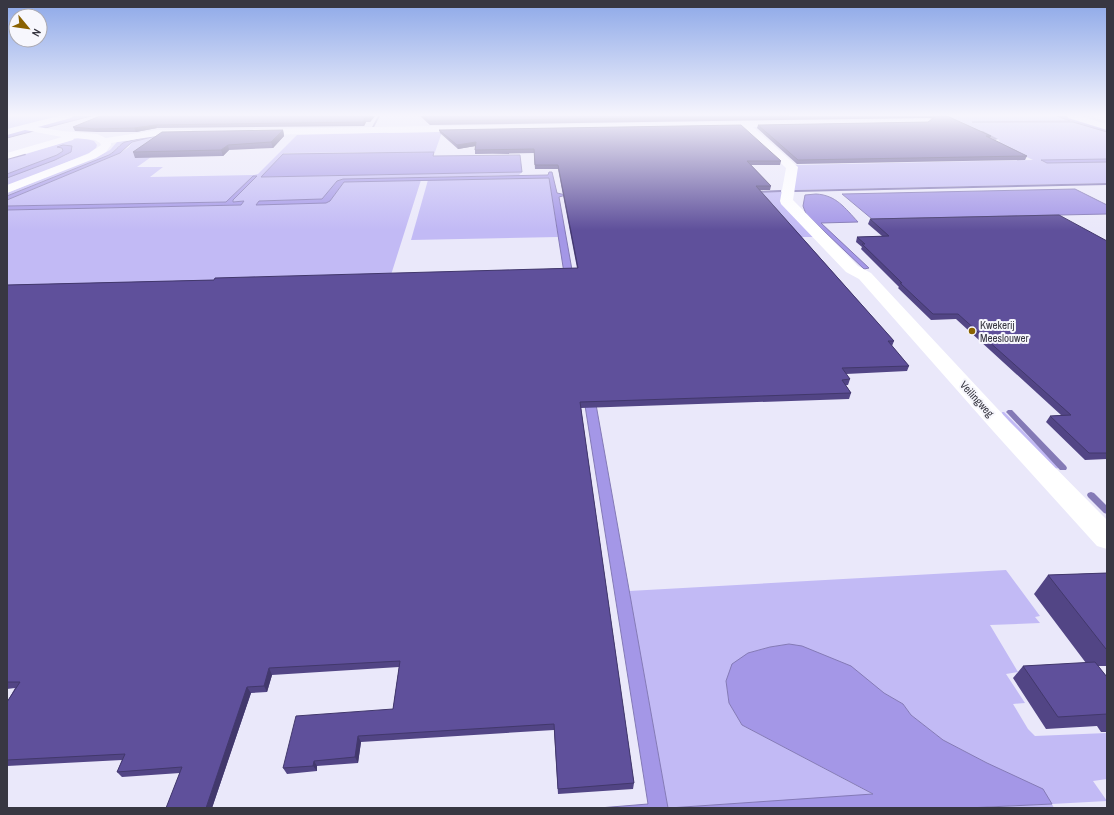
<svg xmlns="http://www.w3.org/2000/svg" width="1114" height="815" font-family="'Archivo Narrow',sans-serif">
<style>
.green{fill:#c2baf5}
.water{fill:#a497e7;stroke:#847ab6}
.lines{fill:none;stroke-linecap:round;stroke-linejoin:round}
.stream{fill:#847ab6;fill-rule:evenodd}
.minor{fill:#fff;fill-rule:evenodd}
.highway{fill:#fff;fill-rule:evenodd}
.wall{fill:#524585}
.shaded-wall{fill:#42386c}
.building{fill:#5f509b;stroke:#42386c}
.poi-dot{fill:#8a6201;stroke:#f7f7fd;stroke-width:1.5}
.labels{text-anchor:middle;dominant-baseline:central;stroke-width:4;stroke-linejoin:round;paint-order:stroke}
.poi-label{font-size:11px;fill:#383742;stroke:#f7f7fd;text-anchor:start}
.street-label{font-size:11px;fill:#383742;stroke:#f7f7fd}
</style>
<rect width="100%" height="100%" fill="#eae8fa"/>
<g class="green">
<path d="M7,116H63L7,130Z"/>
<path d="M947,116H1057L1070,121L973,122H1073L1107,132V159L1042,161L1047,163L1107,162V183L793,190L794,165L1033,160L1000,144L999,140Z"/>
<path d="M506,129L512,131L507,130L388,132L386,133L442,132L435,152L284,153L261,177L522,172L519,175L343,179L337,181L322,199L259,201L257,204L326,203L330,201L344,182L421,180L390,278L7,289V210L241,205L243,201L233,202L232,200L256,176H253L226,202L7,206V200L120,153L129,147L132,142L152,137L181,136L137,167H163L150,177L254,175L258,174L297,135L373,133H294L290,135L294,132Z"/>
<path d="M81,137L94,141L97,145L96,148L89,153L7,187V178L66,155L67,145L58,146L62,148L63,151L57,155L7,174V160Z"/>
<path d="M128,140C120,143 117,150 109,155L7,196V193L100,155L110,150L117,142Z"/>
<path d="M549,178L558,237L411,240L428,180Z"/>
<path d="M758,192H783L815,237H798Z"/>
<path d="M1002,412H1004L1060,468L1049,469L1003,417Z"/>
<path d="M1006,570L1040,616L1035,617L1040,623L990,625L1018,672L1006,674L1025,703L1013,704L1028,729L1035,736L1107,733V779L1093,781L1107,801L1052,804L1054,808H968L1052,804L987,763L943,740L911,715L903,704L884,693L789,644L770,647L748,653L726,681L729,703L742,725L874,795L668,808L629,591Z"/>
</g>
<g class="water">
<path d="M73,116H91L7,138V133Z"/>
<path d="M1057,116H1064L1107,129V132L1073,122H972L1070,121Z"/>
<path d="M157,135L225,136L152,137L132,142L120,153L7,200V196L109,155C116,151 121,143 125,142Z"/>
<path d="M63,145L72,146L71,152L55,160L7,178V174L57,155L63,151L62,148L57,147Z"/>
<path d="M434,152L433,156L520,155L522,172L261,177L283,154Z"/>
<path d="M1107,159V162L1047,163L1041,160Z"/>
<path d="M549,172H552L557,193L566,195L559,197L668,808H599L648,804L549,178L344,182L330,201L326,203L256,205L259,201L322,199L337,181L343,179L548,175Z"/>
<path d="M253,176H257L233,200V202L244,201L241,205L7,210V206L226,202Z"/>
<path d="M1075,189L1107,205V214L872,219L842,194Z"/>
<path d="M816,194C836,195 845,208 858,222L821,223L869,268L864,269L806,214L803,206L805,195Z"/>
<path d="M789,644L802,646L851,666L884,693L903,704L911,715L943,740L987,763L1043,789L1052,804L967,808H669L873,794L742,725L729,703L726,681L732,664L748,653L770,647Z"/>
</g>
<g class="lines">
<g class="stream">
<path d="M378,116H380L373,129H371Z"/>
<path d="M981,131H983L998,139L995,140L981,133Z"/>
<path d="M25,153L26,155L7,160V158Z"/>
<path d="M1107,183V185L795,192L793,191L795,190Z"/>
<path d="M780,190H781V192L753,193L751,192L753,191Z"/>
<path d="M1008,410H1012L1066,466L1067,468L1066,470H1060L1008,414L1006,412Z"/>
<path d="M1091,492L1094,493L1107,506V514L1104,513L1088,497L1087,495L1088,493Z"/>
</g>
<g class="minor">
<path d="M58,116H73L71,118L38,127L62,131L97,134L106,138L157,130H191L196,133L191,136H157L111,143V145L106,152L96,158L7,193V185L88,154L101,145L100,143L95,140L74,138L73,140L7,159V153L62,137L25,130L7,135V129Z"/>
<path d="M1067,116H1080L1107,124V130L1068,118Z"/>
<path d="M927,118L932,121L930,123L753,127L798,167L793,200L858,266L871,273L1009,421L1107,520V549L1097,546L993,431L859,279L846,272L781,204L780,201L786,168L742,127L254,135L249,132L254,129Z"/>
</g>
<path class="highway" d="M1093,116H1107V121L1095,118Z"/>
</g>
<g class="wall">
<path d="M375,116L370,122H366L364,126L157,128L136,132H97L75,131L73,127Z"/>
<path d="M420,116H947L991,136L990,138L1027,156L1025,160L797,164L757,128L758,125L928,122L932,119L930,118L430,125Z"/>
<path d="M283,130L284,136L273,148L229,150L223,156L135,158L133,152Z"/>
<path d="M439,130L781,161L780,165H751L771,186L770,190H760L894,341L892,346L909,366L907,371L846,374L850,379L848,385H846L851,393L849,399L581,408L634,783L633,789L558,794L554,730L361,742L358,763L317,766V771L287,774L283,768L393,709L399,667L272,675L267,692L251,693L212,808H166L180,773L122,777L117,772L122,760L7,766V702L15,688L7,689V285L214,280L577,268L558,169H535L534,153L475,154V146L458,149L440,133Z"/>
<path d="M870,219L1107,241V459L1085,460L1046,422L1050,416L1061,415L956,319L931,320L898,288L899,287L861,249L862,247L856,242L857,237L882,236L868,224Z"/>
<path d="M1107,573V666H1098L1107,677V732H1101L1097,726L1046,729L1013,678L1023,666L1086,663L1034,594L1048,575Z"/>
</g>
<g class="shaded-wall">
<path d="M372,116H375L370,122V118Z"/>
<path d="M365,118L366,122L364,126L363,122Z"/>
<path d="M156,125L157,128L136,132L134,128Z"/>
<path d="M283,130L284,136L273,148L271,142Z"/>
<path d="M476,142V146L458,149L457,145Z"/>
<path d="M228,145L229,150L223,156L221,150Z"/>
<path d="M269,668L272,675L267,692L264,686Z"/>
<path d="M247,687L251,693L212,808H206Z"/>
<path d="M358,736L361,742L358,763L355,757Z"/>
<path d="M314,761L317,766V771L313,766Z"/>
</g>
<g class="building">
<path d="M100,116H372L370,118H365L363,122L156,125L134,128L95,129L73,127Z"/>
<path d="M423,116H789L429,121Z"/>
<path d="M933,116H947L991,136H986L1027,156L798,160L758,125L928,122L935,117Z"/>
<path d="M741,125L781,161H747L771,186H756L894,341H888L909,366L842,368L850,379L842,380L851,393L580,402L634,783L558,789L554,724L358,736L355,757L314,761L313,766L283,768L296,716L393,709L400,661L269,668L264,686L247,687L206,808H166L182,767L117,772L125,754L7,760V702L20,682H7V285L214,280L215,278L578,268L558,165H535L534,149L475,150L476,142L457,145L439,130Z"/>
<path d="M283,130L271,142L228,145L221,150L133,152L162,132Z"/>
<path d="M1059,215L1107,241V453H1089L1050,416L1071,415L958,314H933L900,283H902L862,244H865L857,237L889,236L870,219Z"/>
<path d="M1107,573V649H1106L1048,575Z"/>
<path d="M1095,662L1107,677V714L1058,717L1023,666Z"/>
</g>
<linearGradient id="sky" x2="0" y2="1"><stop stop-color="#8da8e8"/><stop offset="0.5" stop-color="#f6f5fd"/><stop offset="1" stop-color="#f6f5fd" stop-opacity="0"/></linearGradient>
<rect width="1114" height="230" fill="url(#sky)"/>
<circle class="poi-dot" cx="972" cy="331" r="4"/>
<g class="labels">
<g class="poi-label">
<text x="980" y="325">Kwekerij<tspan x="980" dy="13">Meeslouwer</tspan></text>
</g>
<g class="street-label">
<text transform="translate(977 399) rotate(48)">Veilingweg</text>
</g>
</g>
<rect width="1114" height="815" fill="none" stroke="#383742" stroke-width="16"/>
<g transform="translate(28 28) rotate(119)"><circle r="19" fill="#f7f7fd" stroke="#abaab2"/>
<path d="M0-3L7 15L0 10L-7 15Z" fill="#8a6201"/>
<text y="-6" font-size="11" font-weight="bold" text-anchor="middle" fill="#383742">N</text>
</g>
</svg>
